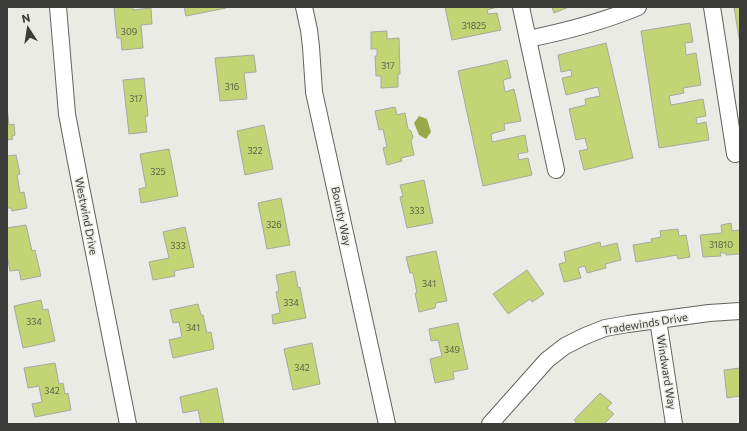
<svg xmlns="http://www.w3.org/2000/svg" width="747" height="431" font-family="Commissioner,sans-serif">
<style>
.water{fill:#99a94a}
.building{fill:#c2d474;stroke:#a7a9a3}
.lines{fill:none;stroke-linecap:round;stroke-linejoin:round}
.minor-casing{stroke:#61635d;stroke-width:18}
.minor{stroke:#fff;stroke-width:16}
.labels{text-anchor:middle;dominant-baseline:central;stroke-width:3;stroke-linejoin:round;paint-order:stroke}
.number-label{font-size:9px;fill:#5d6148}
.street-label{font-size:11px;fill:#3b3b39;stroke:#eaebe5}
</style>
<rect width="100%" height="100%" fill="#eaebe5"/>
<path class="water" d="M419,116L427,119L431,132L426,139L419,135L414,123Z"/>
<g class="building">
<path d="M114,7H133V10L151,8L152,24L141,25L143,48L122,50L121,38H117Z"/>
<path d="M184,7H226V8L186,16Z"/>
<path d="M445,7H497L487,10L488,14L497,13L501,30L452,40Z"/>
<path d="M552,7H569L554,13Z"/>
<path d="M734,7H740V44Z"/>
<path d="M690,23L693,42L685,43L686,55L696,53L701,85L683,88L684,93L669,96L671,105L703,99L706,116L696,118L697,124L706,122L709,140L659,148L641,31Z"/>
<path d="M387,31V39L399,38L400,74H398V87L381,88V76H376L375,56H377V49H371V32Z"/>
<path d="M606,43L633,158L584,170L579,151L588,149L585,138L576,140L569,109L586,105L585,99L600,96L598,87L566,95L562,78L572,76L571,70L561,72L558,55Z"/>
<path d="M254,55L256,72L244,73L247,99L220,101L215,58Z"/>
<path d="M507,60L511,78L503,80L505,92L514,89L521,121L504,124L505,130L491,134L492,142L525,135L528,152L518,154L519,160L528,158L532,175L483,186L458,71Z"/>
<path d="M144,78L148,116H145L147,132L129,134L123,80Z"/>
<path d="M7,107L9,125L14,124L15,135L12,136L13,139L7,140Z"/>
<path d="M395,107L397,115L405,113L408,129L411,131L413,137L411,141L414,155L401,158L402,161L387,165L383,148L387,147L383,129L379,130L375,111Z"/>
<path d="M264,125L273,169L245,175L237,131Z"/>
<path d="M169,149L178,196L141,203L139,189L146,187L140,154Z"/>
<path d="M16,155L20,174L17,175L20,193L24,192L27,208L12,211L11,208H7V156Z"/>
<path d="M424,180L433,223L407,228L400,197L403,196L400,185Z"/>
<path d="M281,198L290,245L267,249L258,203Z"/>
<path d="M731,223L732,231L740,230V254L726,255V253H720L721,256L703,257L700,235L722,233L721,225Z"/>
<path d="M26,225L32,251L35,250L41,276L21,280L19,270L10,271L7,255V228Z"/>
<path d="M185,227L194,267L174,271L175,276L153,280L149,262L169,258L163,232Z"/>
<path d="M678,229L679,236L686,235L690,257L678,259L677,255L636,262L633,245L652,242L651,239L661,237L660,231Z"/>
<path d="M600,242L601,247L617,243L621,260L605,264L606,268L587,273L585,266L578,268L581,278L564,282L559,264L566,262L564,252Z"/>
<path d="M436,251L447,301L436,303L435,308L419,312L415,293H417L413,273H410L406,257Z"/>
<path d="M527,270L544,294L532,302L530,299L508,314L493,294Z"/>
<path d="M295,271L298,288L300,287L306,318L273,324L272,315L280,313L276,292L279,291L276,275Z"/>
<path d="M41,300L43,310L48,309L55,341L23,348L14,306Z"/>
<path d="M198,304L201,315H203L207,333L211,332L214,349L173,358L169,340L182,337L179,322L173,323L170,310Z"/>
<path d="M458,323L468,369L453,372L454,379L435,383L430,359L442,356L438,340L431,341L429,329Z"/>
<path d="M312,343L320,384L293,390L284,349Z"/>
<path d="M55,363L59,384L63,383L65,394L68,393L71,410L35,417L32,404L42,402L39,386L28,388L24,368Z"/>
<path d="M740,368V396L727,398L724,370Z"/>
<path d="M217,388L224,424H201L198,410L183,413L180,397Z"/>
<path d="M600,393L612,403L607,408L614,414L604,424H575L576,422L574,420Z"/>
</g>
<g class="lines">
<g class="minor-casing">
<g id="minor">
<path d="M58,7L67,114L79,177L128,424"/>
<path d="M304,7L309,30L311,47L314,92L387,424"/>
<path d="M521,7L556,170"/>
<path d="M712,7L735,154"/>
<path d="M528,39C567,31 602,22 638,7"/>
<path d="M658,320L674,424"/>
<path d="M490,424L547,360L565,346L585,336L605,328L628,324L709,313L740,311"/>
</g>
</g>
<use href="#minor" class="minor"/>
</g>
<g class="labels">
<g class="number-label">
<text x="474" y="25">31825</text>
<text x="129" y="31">309</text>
<text x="388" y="65">317</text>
<text x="232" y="86">316</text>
<text x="136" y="98">317</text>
<text x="255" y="150">322</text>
<text x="158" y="171">325</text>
<text x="417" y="210">333</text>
<text x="274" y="224">326</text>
<text x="721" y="244">31810</text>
<text x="178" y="245">333</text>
<text x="429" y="283">341</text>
<text x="291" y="302">334</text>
<text x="34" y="321">334</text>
<text x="193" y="327">341</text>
<text x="452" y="349">349</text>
<text x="302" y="367">342</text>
<text x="52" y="390">342</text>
</g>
<g class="street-label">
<text transform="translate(87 216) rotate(79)">Westwind Drive</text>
<text transform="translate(342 216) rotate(78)">Bounty Way</text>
<text transform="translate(645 323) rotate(-9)">Tradewinds Drive</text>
<text transform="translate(667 372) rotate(81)">Windward Way</text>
</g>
</g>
<rect width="747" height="431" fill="none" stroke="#3b3b39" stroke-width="16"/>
<g transform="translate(28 28) rotate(348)" stroke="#eaebe5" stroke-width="3" paint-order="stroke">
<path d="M0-3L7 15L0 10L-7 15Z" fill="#3b3b39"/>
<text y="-6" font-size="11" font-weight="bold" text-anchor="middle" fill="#3b3b39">N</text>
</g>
</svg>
